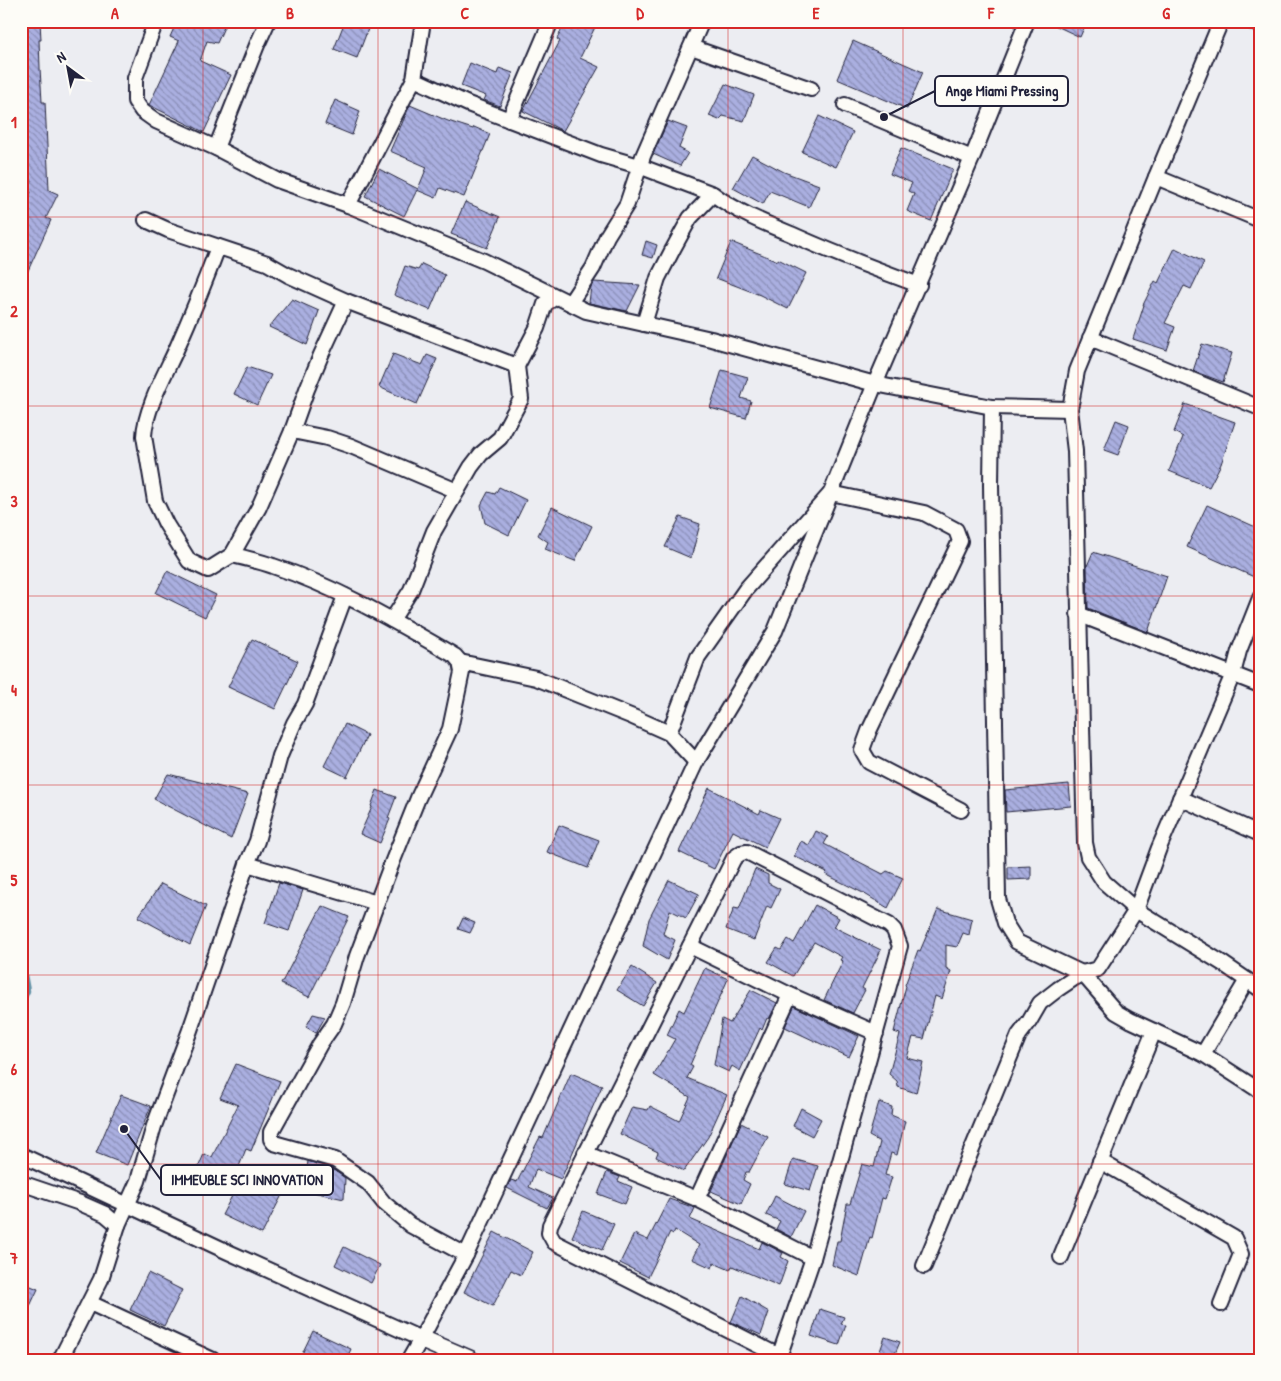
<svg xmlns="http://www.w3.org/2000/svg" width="1281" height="1381" font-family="'Patrick Hand',sans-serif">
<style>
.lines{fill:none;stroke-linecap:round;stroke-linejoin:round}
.stream{stroke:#6392a7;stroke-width:4.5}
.building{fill:url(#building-back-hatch);stroke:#22223b}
.minor-casing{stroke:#22223b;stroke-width:18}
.tertiary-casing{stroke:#22223b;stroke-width:21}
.secondary-casing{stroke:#22223b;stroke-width:22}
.minor{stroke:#fdfcf7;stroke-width:14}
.tertiary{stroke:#fdfcf7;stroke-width:18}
.secondary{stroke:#fdfcf7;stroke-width:19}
.grid{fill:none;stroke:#d62828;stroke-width:1;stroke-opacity:0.55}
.leader{fill:none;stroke:#22223b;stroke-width:2}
.callout-dot{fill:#22223b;stroke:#fdfcf7;stroke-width:2}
.callout{fill:#fdfcf7;stroke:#22223b;stroke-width:2}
.callout-label{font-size:15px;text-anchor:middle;font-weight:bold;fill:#22223b}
.neatline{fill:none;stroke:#d62828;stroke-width:2}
.grid-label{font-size:16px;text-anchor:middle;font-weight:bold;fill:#d62828}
</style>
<defs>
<pattern id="building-back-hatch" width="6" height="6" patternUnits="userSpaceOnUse" patternTransform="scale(1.25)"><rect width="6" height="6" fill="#aaafe0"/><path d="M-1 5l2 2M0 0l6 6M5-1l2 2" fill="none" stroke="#8a8eb7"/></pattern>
</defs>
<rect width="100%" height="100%" fill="#ecedf2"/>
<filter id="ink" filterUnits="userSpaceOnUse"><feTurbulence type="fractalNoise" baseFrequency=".02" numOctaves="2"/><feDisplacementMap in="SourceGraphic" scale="10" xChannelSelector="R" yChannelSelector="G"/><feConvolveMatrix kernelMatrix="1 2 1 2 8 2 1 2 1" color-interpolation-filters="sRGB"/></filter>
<g filter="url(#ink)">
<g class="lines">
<path class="stream" d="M21,953L28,991L21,1006"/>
</g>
<g class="building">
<path d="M21,21H40L41,40H39L40,68L42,102H45L49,190L58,194L46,218L51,220L21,286V214L31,192L27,189L32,180H24L23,166H21Z"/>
<path d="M177,21H217L225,25L217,43L207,41L200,61L231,75L204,132L149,105L179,41L170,37Z"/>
<path d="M345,21H371L357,58L334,49Z"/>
<path d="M566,21H598L580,58L599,67L563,131L523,111L560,41L557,39Z"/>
<path d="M1046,21H1087L1080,37Z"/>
<path d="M853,41L923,72L907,109L837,79Z"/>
<path d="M470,63L497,74L499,68L513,73L500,106L484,100L486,96L461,86Z"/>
<path d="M725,84L754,95L744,121L723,116L719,120L709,116Z"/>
<path d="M335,100L360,111L352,135L325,124Z"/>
<path d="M410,105L448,121L473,129L474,127L490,134L464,197L440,188L436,198L417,190L404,216L365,196L379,169L418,189L427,167L390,151Z"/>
<path d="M819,116L853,132L836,167L802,152Z"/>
<path d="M668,121L687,128L679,148L688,153L680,166L653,154Z"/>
<path d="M901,148L953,169L931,221L907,211L914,194L908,191L912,183L890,174Z"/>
<path d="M752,155L784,172L819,185L809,207L770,191L763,204L733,188Z"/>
<path d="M465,202L500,217L487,248L451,234Z"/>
<path d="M646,241L657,245L653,258L642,255Z"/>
<path d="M731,242L778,261V259L806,273L788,309L760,295L716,278Z"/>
<path d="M1175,248L1204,262L1191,289L1184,286L1165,323L1175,327L1167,350L1133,339L1144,305H1143L1155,281L1158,283Z"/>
<path d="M422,264L445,275L430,310L394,295L405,266L418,270Z"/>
<path d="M594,282L640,285L627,311L589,303L591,286Z"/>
<path d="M292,299L319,311L307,345L269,327Z"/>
<path d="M1202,344L1232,353L1223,382L1193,371Z"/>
<path d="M393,354L422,365L427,355L437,359L417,404L379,387Z"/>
<path d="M247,367L271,375L257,405L234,394Z"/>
<path d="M722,370L748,377L741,398L751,401L746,418L710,408Z"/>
<path d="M1185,404L1235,422L1221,464L1209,487L1169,471L1183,437L1174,432Z"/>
<path d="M1116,420L1129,425L1118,455L1104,450Z"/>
<path d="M499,487L526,500L509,535L485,523L481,505L488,492L495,494Z"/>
<path d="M1207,505L1260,529V564L1254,577L1187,547Z"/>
<path d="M552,507L592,526L575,561L545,549L548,542L538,535Z"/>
<path d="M680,517L700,524L691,558L665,547Z"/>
<path d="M1093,552L1167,576L1148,632L1088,608L1087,566Z"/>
<path d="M167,571L216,595L205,617L156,593Z"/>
<path d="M252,639L298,661L275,709L228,687Z"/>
<path d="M345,724L367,735L347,777L324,766Z"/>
<path d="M168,774L248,794L231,839L154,799Z"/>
<path d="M1069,784L1071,806L1006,812L1005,790Z"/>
<path d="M709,788L759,814L761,810L779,818L765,847L733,831L714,869L679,852Z"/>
<path d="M377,790L396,797L388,818L390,819L380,843L360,834L372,807L371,806Z"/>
<path d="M559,825L599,840L588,868L547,852Z"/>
<path d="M816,831L828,837L824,844L883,874L887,871L903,878L888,908L863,893L825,874L827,872L794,856L801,841L809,845Z"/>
<path d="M1031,866V879L1008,880V867Z"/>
<path d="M755,869L768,875V883L780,889L771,908L767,906L754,940L726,929L734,908L739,909Z"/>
<path d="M669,880L699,894L686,918L670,910L663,934L675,940L667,960L643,946L649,919Z"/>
<path d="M279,883L303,890L289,931L265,923Z"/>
<path d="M161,884L206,906L190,945L138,917Z"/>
<path d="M815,905L839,918L834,927L881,950L862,988L865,990L853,1013L824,1000L843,961L840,960L842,957L814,942L793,976L768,962L777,948L781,950L788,939L794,943Z"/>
<path d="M322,906L349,917L309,997L281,984Z"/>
<path d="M938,909L972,919L969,935L963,933L957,947L946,945V968L951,971L942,999L935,996L924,1039L913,1037L907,1058L923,1062L916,1093L898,1087L897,1081L889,1074L900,1034L894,1032L906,986L905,985L918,950L920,951Z"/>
<path d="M463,918L475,923L470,933L458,929Z"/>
<path d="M632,967L657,983L643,1006L617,990Z"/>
<path d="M705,968L728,979L690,1065L693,1067L687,1078L727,1095L708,1137L684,1171L656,1157L658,1152L620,1134L632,1107L648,1110L650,1106L679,1121L690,1097L654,1075L675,1039L667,1035L679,1009L684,1012Z"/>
<path d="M751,990L777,1003L769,1019L767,1018L762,1030L760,1028L740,1071L732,1066L729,1072L714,1065L722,1019L730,1023Z"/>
<path d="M794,1006L859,1036L849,1057L785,1027Z"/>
<path d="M313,1014L325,1017L316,1033L306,1027Z"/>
<path d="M236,1064L280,1081L251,1151L246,1149L238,1169L284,1191L262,1234L222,1215L234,1192L195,1175L204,1154L212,1157L238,1105L220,1098Z"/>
<path d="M571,1073L602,1086L561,1179L536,1169L529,1187L553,1198L547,1208L507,1188L511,1180L517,1182L540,1137L543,1138Z"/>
<path d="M121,1095L151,1106L127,1165L96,1153Z"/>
<path d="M879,1102L892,1107L891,1115L905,1121L897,1155L891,1153L885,1175L892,1177L885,1199L882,1198L872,1238L870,1237L859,1276L832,1265L837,1241H840L847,1204H850L862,1164L874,1167L880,1142L869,1136Z"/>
<path d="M801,1108L821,1119L812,1136L793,1126Z"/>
<path d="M741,1123L768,1137L749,1172H746L743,1180L750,1184L741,1204L711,1191Z"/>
<path d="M793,1159L818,1166L810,1191L785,1184Z"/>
<path d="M308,1161L332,1169L345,1178L344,1199L304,1190Z"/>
<path d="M607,1172L620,1177L618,1181L632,1187L625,1204L598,1194Z"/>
<path d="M775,1196L804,1211L791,1237L776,1229L780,1221L766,1215Z"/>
<path d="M669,1199L695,1208L690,1219L759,1249L762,1242L783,1253L781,1257L788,1261L779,1286L732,1266L730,1270L714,1263L712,1268L692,1259L699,1245L675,1230L673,1234L670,1232L648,1277L620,1263L634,1234L648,1240Z"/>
<path d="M583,1211L614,1224L602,1250L572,1237Z"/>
<path d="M494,1232L533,1252L521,1275L511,1270L493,1306L464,1292Z"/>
<path d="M344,1247L380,1265L371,1283L335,1265Z"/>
<path d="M148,1273L182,1290L164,1326L130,1310Z"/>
<path d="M21,1282L38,1289L21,1325Z"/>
<path d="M742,1296L769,1312L761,1335L731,1322Z"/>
<path d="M820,1309L844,1317L841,1324L846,1325L839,1345L811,1336Z"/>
<path d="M313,1331L351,1349L346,1360H299Z"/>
<path d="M885,1337L900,1342L894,1356L880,1351Z"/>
</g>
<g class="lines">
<g class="minor-casing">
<g id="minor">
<path d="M156,21L135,78V101L142,111L156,121L216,148L277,180L348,205L484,261L586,311L711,339L875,384L992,407L1070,409"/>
<path d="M1221,21L1156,177L1077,371L1070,409L1075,451L1085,843L1088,857L1104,882L1136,910L1222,963L1260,989"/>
<path d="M691,47L811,89"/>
<path d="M414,79L468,104L601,155L639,166L713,194"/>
<path d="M845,105L972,158"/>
<path d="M509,120L551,21"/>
<path d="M216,148L257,45L268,21"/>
<path d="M1156,177L1260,220"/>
<path d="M348,205L414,79L423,21"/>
<path d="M146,220L168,230L267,263L288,275L346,301L517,366L537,328L545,304L556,297"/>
<path d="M218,247C205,282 191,316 176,350C165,374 145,410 144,436L155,501L166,524L189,561L208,570L232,555C245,558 259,561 273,566C337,587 396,622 455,656L460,662L462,672L450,729L418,798L390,868L357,956L343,1003L334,1024L320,1044L271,1132V1139L274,1143L335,1160L368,1183L384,1203L410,1225L466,1255"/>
<path d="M570,303L593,268L607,236L627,204L643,156L702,21"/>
<path d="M644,324L658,278L673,249L690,218L713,194C737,212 764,223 791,234C833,253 875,269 919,285"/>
<path d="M1090,338L1260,408"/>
<path d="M292,431L327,438L351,446L457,491"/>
<path d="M232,555L259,507L292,431L307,389L321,355L346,301"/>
<path d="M1260,598L1239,651L1233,674L1159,848L1136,910L1098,969L1082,973L1116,1012L1130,1020L1203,1054L1260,1091"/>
<path d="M1078,614L1260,685"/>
<path d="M392,620L411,590L434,531L471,467L481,454L500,438L521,399L517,366"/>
<path d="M460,662L536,678L633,717L669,733L696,762"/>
<path d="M669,733L698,657L746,589L831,493L924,513L956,530L960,541L869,731L862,750L869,762L961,810"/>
<path d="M1180,798L1260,834"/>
<path d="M247,864L377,903"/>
<path d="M690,946L790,995L876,1033"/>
<path d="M1203,1054L1247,980"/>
<path d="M585,1153L697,1199L813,1258"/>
<path d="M21,1155L226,1251L421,1339L409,1360"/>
<path d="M1100,1161L1234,1238L1241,1254L1221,1304"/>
<path d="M21,1183L80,1203L105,1214L118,1225L138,1181L154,1126L190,1030L247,864L257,841L280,756L294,723L305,704L345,596"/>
<path d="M697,1199L790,995"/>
<path d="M1061,1257L1154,1031"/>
<path d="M924,1266L1019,1035L1029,1022L1040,1003L1058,989L1082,973L1017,942L1005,923L998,899L991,485L992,407"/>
<path d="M90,1303L213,1360"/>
<path d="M421,1339L466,1255L696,762L775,631L875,384L972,158L1027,21"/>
<path d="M60,1360L101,1279L118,1225"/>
<path d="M778,1360L813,1258L900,946L894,930L889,925L747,852L741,853L734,858L550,1225L549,1233L554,1242L779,1356"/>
</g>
</g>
<g class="tertiary-casing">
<path id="tertiary" d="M421,1339L470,1360"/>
</g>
<g class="secondary-casing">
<path id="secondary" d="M1255,21L1260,23"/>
</g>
<use href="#minor" class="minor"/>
<use href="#tertiary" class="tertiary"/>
<use href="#secondary" class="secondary"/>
</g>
</g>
<path class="grid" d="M203,21V1360M378,21V1360M553,21V1360M728,21V1360M903,21V1360M1078,21V1360M21,217H1260M21,406H1260M21,596H1260M21,785H1260M21,975H1260M21,1164H1260"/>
<path class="leader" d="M884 117L935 91M124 1129L161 1180"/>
<g class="callout-dot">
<circle cx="884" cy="117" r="5"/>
<circle cx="124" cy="1129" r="5"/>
</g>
<g class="callout">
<rect x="935" y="76" width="133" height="30" rx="5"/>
<rect x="161" y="1165" width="172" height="30" rx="5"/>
</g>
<g class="callout-label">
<text x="1002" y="96">Ange Miami Pressing</text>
<text x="247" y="1185">IMMEUBLE SCI INNOVATION</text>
</g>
<rect width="1281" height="1381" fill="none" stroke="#fdfcf7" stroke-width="55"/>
<g transform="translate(68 68) rotate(328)" stroke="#fdfcf7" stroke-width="4" paint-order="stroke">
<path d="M0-4L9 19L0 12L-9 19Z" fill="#22223b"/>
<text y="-8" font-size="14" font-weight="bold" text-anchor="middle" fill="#22223b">N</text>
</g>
<rect x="28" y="28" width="1226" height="1326" class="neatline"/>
<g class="grid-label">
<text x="115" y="19">A</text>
<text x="290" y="19">B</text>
<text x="465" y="19">C</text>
<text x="640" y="19">D</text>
<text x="816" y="19">E</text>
<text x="991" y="19">F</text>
<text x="1166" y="19">G</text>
<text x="14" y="128">1</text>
<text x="14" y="317">2</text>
<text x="14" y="507">3</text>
<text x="14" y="696">4</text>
<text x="14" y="886">5</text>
<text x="14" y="1075">6</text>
<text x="14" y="1264">7</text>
</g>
</svg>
